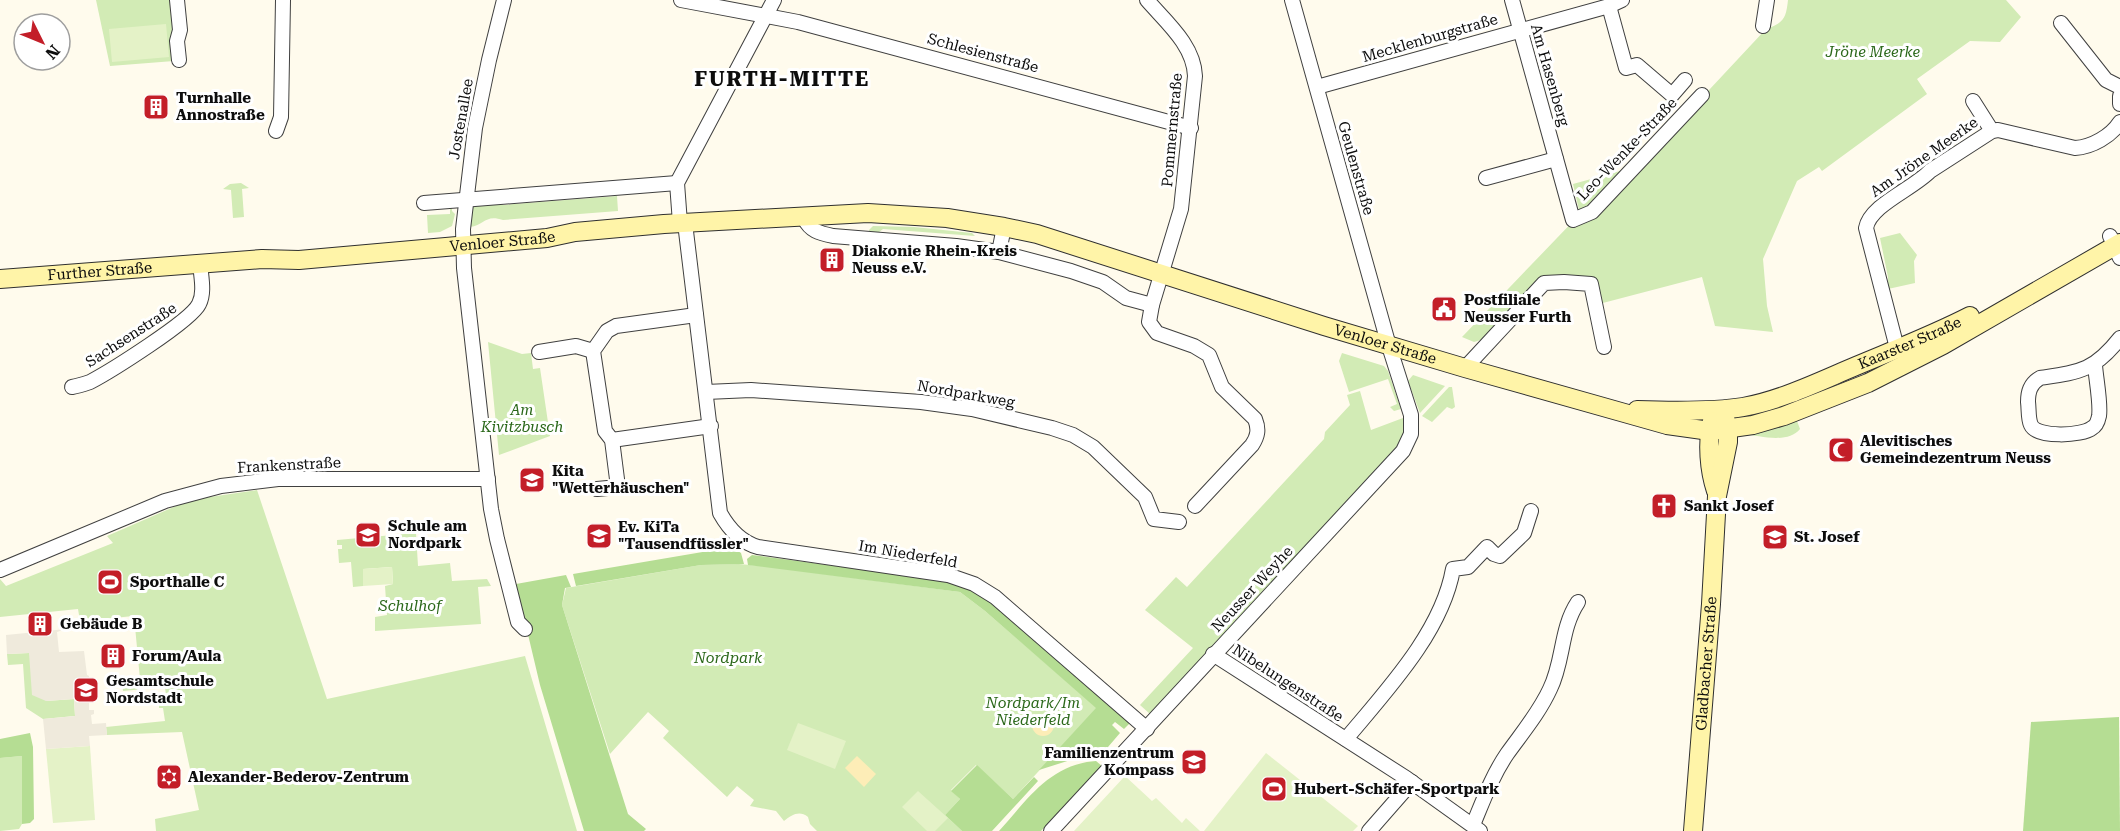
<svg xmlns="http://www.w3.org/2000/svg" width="2120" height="831" font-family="'Roboto Serif',serif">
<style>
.green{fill:#d2ebb5}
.forest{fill:#b5dd93}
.sand{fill:#fdedb7}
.pitch{fill:#e4f2c7}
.plaza{fill:#efeadc}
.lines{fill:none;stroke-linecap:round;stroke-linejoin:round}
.minor-casing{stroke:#404040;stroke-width:16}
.secondary-casing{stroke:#2f2f2f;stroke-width:20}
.minor{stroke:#fff;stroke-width:14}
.secondary{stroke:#fff4a8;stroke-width:18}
.labels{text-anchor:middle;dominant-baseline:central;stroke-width:6;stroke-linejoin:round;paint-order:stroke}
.street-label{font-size:15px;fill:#0d0d0d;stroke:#fff}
.park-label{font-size:15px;font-style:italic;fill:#2b681a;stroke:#fff}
.poi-label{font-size:15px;font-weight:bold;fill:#0d0d0d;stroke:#fff;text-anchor:start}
.district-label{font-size:21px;font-weight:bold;letter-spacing:1.5px;fill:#0d0d0d;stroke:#fff}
</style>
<rect width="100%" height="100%" fill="#fffbed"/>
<g class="green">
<path d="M96,0H174V61L110,66Z"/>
<path d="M1788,0H2006L2021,17L2000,42L1970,41L1917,79L1927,94L1822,171L1819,167L1797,181L1763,259L1767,306L1773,332L1715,326L1702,277L1599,304L1593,283L1544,277L1484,339L1474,342L1462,337L1580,214L1573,184L1638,166L1766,29C1784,23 1786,18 1788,0Z"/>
<path d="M241,183L249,188L242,189L244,217L233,218L231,190L223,189L230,184Z"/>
<path d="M617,196L618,211L503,220C485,214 485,225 470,227L469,207L474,203L502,200L503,205Z"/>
<path d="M452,204V211L455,214L452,226L440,232L428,233L427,215L450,214V205Z"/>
<path d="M873,226L914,227L972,233L975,236L883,229L875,235L869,234V230Z"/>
<path d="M1900,233L1917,255L1914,261L1915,283L1888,289V277L1880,238Z"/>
<path d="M488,342L522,354L531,353L533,369L540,368L550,436L499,455Z"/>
<path d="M1342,353L1384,366L1388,371L1401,409L1394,411L1390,407L1397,404L1388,379L1349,392L1339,361Z"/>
<path d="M1413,375L1445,386L1420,413L1408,381Z"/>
<path d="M1449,387H1452L1455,407L1452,409L1447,407L1432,422L1422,416Z"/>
<path d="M1360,391L1371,430L1403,418L1405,434L1398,449L1150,714L1140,705L1193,648L1145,610L1176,577L1187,587L1324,439L1325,432L1350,405L1347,395Z"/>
<path d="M1797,421L1800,429C1788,444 1760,436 1744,434L1751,431Z"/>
<path d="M257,490L327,699L525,656L577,831H156L155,819L199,810L182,732L107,735L106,727L165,721L163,708H159V705L167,704L165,687L123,691L122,681L140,679L134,616L80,621L78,609L0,617V579L6,586L113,543L107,536L176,506L203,498Z"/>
<path d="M416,533L418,566L450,563L452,581L487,579L491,586L478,587L481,624L375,631V617L387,615L385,586L393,584L392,567L363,569V586L353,587L351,562L339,563L338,549H342V545H337V540Z"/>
<path d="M739,564L771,567L960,592L985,611L1097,708L1013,799L976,765L951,790L960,799L945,815L962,831H817L810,824L808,817C799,810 792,815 784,821L776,811L750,806L754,800L737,786L727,797L663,738L669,731L648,712L610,754L562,605L566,588L701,565Z"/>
<path d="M29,653L46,701L74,699L75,716L43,719L26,708L23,664L8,665L7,654Z"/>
<path d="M22,756V824L19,829L0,831V758Z"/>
</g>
<g class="forest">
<path d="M732,547L741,553L744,564L701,565L576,586L573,574Z"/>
<path d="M752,555L948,581L971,587L994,602L1132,721L1124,729L1115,722L1112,725L1120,733L1102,754L1080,757L1039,770L1096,708L985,611L960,592L748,565L747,559Z"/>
<path d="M566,575L571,587L565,588L562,605L628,814L646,829L644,831H584L540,685L516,584Z"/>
<path d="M2119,717L2120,831H2023L2031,722Z"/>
<path d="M30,733L33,747L34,819L30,823L22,824V756L0,758V739Z"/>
<path d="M1096,761L1102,766L1041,831H999C1027,800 1050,764 1096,761Z"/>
<path d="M977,765L1013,799L1034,777L1038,781L992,831H962L945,815L960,799L951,791Z"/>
</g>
<g class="sand">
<circle cx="1043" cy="725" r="11"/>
<path d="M857,756L876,774L864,787L845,768Z"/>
</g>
<g class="pitch">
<path d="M166,24L169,57L112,62L109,29Z"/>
<path d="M392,567L393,584L363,586V569Z"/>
<path d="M798,723L846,741L835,769L787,750Z"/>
<path d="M90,746L95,820L53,823L46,749Z"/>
<path d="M1266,753L1358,826L1353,831H1204Z"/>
<path d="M1125,776L1152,801L1156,798L1182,823L1186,818L1200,831H1074Z"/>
<path d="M918,791L948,818L935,831H927L902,807Z"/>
</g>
<path class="plaza" d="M66,629L57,632L59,652L84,651L87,675L89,676V710H94V714L91,715L92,724L106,723L107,735L89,736L90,746L46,749L43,719L75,716L74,699L46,701L32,695L29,653L7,654L6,635Z"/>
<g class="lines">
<g class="minor-casing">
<g id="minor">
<path d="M177,0L180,30L177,41L179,60"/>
<path d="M504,0L489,60L475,128L463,229L464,268L491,509L497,539L518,622L525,629"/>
<path d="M681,0L798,22L1191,128"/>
<path d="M1147,0C1166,22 1194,45 1195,76L1181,209L1152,305L1149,322L1157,333L1194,346L1209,355L1222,387L1255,419C1259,429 1258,436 1252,445L1195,506"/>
<path d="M1512,0L1573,220L1592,212L1702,95"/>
<path d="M1609,6L1626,68L1637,65L1672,95L1685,80"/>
<path d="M2061,23L2106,80L2120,87"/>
<path d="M1763,26L1767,0"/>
<path d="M1317,87L1609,6L1622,0"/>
<path d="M2120,96V104"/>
<path d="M1973,101L1992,131"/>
<path d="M276,131L281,117L283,0"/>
<path d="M1486,178L1556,159"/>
<path d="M424,203L677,183"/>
<path d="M804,218C810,231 819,233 833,236L956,246L999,252"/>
<path d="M680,223L677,183L774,0"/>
<path d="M685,223L720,513C729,529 740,542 758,547L948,575L974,584L995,597L1147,729"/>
<path d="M1004,227L999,252L1071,271L1103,282L1126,298L1152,305"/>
<path d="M2110,236L2120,258"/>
<path d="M1897,348L1866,228C1870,205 1913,189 1930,171L1992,131L1998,130L2075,148C2092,147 2111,136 2120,122"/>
<path d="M539,352L576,346L593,351"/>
<path d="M2095,365C2096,379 2101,404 2099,416C2098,421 2096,426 2092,428C2082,436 2037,438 2031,425C2028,419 2029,409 2028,402C2028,392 2030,384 2040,378C2080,372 2094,371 2120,338"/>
<path d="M1465,368L1544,283L1564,282L1591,284L1604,347"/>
<path d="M72,387C78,386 84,384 90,382C109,372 191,321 199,304C205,292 201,277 200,263"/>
<path d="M706,392L751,390L921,402L972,409L1052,428L1073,435L1093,447L1145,497L1154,519L1179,522"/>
<path d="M612,440L711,426"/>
<path d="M597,489L618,487L612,440L605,431L593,351L607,331L616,326L696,315"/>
<path d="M0,570L165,501L221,486L278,479H488"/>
<path d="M1213,654L1406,778L1480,831"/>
<path d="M1346,739C1386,691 1442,632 1453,569L1468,567L1487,547L1494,554L1500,556L1524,533L1531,511"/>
<path d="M1473,825C1483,801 1492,776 1507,754C1522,733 1539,713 1550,689C1564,661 1560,629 1578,602"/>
<path d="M1051,831L1403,451L1411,434V415L1389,346L1292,0"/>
<path d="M1369,831L1412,782"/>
</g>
</g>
<g class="secondary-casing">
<g id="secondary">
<path id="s1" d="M0,279L262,259L299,260L547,238L575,232L664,224L868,213L947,218L1004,227L1037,234L1324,326L1465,368L1667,425L1710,431L1753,425L1784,416L1868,383L1943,345L2120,243"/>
<path id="s2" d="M1637,410C1669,411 1712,412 1743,407C1782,400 1820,381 1856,366C1894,350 1933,335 1970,316"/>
<path d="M1712,421C1707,443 1709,470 1716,491"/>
<path id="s3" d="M1693,831L1711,604L1717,496L1728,442V429L1725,418"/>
</g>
</g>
<use href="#minor" class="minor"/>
<use href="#secondary" class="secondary"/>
</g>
<defs>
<g id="building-square" transform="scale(1.35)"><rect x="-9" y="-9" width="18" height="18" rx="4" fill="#c31e28" stroke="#fff"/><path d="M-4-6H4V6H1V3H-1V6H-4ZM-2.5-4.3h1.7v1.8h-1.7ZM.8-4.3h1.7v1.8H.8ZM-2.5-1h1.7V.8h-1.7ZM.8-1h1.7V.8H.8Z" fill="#fff"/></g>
<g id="civic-square" transform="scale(1.35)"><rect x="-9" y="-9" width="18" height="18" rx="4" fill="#c31e28" stroke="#fff"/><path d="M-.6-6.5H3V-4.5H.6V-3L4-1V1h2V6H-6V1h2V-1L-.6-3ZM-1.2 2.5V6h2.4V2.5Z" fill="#fff"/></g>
<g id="mosque-square" transform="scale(1.35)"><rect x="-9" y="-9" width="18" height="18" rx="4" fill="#c31e28" stroke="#fff"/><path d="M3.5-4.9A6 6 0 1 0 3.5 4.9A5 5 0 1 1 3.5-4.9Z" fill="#fff"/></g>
<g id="school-square" transform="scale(1.35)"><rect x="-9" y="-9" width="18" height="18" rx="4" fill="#c31e28" stroke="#fff"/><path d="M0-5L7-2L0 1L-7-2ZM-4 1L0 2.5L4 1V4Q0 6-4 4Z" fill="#fff"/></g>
<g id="church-square" transform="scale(1.35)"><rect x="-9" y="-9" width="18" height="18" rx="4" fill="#c31e28" stroke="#fff"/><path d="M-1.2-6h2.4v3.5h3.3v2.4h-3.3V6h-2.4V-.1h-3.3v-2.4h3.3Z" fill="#fff"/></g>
<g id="stadium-square" transform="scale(1.35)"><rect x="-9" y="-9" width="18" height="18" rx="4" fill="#c31e28" stroke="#fff"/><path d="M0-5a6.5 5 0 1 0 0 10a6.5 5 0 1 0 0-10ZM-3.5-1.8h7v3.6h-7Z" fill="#fff"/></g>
<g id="synagogue-square" transform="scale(1.35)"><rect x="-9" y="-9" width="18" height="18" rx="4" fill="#c31e28" stroke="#fff"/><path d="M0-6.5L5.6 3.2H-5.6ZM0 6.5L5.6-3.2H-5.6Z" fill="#fff"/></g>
</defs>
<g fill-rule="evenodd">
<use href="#building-square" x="156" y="107"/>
<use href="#building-square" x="832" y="260"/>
<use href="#civic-square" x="1444" y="309"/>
<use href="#mosque-square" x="1841" y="450"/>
<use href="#school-square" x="532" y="480"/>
<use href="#church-square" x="1664" y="506"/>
<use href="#school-square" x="368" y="535"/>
<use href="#school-square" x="599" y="536"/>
<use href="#school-square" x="1775" y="537"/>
<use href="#stadium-square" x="110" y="582"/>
<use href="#building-square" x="40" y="624"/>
<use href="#building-square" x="113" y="656"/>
<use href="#school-square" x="86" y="690"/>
<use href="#school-square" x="1194" y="762"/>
<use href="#synagogue-square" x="169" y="777"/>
<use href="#stadium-square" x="1274" y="789"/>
</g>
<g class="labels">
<g class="street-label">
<text transform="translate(1430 38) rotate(-16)">Mecklenburgstraße</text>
<text transform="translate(983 53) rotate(15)">Schlesienstraße</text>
<text transform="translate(1550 75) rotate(74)">Am Hasenberg</text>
<text transform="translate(461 119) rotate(-80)">Jostenallee</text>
<text transform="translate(1172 130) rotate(-85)">Pommernstraße</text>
<text transform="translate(1627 149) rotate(-46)">Leo-Wenke-Straße</text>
<text transform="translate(1924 157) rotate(-35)">Am Jröne Meerke</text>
<text transform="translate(1356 168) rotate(74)">Geulenstraße</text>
<text stroke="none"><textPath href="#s1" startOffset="504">Venloer Straße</textPath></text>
<text stroke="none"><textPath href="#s1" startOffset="100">Further Straße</textPath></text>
<text transform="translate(131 335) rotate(-33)">Sachsenstraße</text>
<text stroke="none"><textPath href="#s2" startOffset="285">Kaarster Straße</textPath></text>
<text stroke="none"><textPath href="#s1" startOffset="1407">Venloer Straße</textPath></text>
<text transform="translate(966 394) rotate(10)">Nordparkweg</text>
<text transform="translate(289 465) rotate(-3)">Frankenstraße</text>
<text transform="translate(908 554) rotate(10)">Im Niederfeld</text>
<text transform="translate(1252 589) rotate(-47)">Neusser Weyhe</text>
<text stroke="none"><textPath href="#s3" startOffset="168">Gladbacher Straße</textPath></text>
<text transform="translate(1288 683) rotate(33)">Nibelungenstraße</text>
</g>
<g class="park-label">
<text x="1873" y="52">Jröne Meerke</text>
<text x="522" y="410">Am<tspan x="522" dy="17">Kivitzbusch</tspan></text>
<text x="410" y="606">Schulhof</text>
<text x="728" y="658">Nordpark</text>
<text x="1033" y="703">Nordpark/Im<tspan x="1033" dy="17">Niederfeld</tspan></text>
</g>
<g class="poi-label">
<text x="176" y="98">Turnhalle<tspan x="176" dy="17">Annostraße</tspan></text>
<text x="852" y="251">Diakonie Rhein-Kreis<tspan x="852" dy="17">Neuss e.V.</tspan></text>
<text x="1464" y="300">Postfiliale<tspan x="1464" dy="17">Neusser Furth</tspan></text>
<text x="1860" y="441">Alevitisches<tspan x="1860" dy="17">Gemeindezentrum Neuss</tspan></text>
<text x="552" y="471">Kita<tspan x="552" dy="17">"Wetterhäuschen"</tspan></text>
<text x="1684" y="506">Sankt Josef</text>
<text x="388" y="526">Schule am<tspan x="388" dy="17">Nordpark</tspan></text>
<text x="618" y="527">Ev. KiTa<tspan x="618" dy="17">"Tausendfüssler"</tspan></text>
<text x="1794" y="537">St. Josef</text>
<text x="130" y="582">Sporthalle C</text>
<text x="60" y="624">Gebäude B</text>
<text x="132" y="656">Forum/Aula</text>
<text x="106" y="681">Gesamtschule<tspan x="106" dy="17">Nordstadt</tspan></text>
<text x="1174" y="753" text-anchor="end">Familienzentrum<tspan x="1174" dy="17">Kompass</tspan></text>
<text x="188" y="777">Alexander-Bederov-Zentrum</text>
<text x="1294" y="789">Hubert-Schäfer-Sportpark</text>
</g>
<g class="district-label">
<text x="782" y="79">FURTH-MITTE</text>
</g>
</g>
<g transform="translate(42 42) rotate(133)"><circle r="28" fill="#ffffff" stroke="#9e9e9e" stroke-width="1.5"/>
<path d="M0-4.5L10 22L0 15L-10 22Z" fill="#c31e28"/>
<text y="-9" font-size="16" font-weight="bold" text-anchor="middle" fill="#0d0d0d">N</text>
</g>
</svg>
